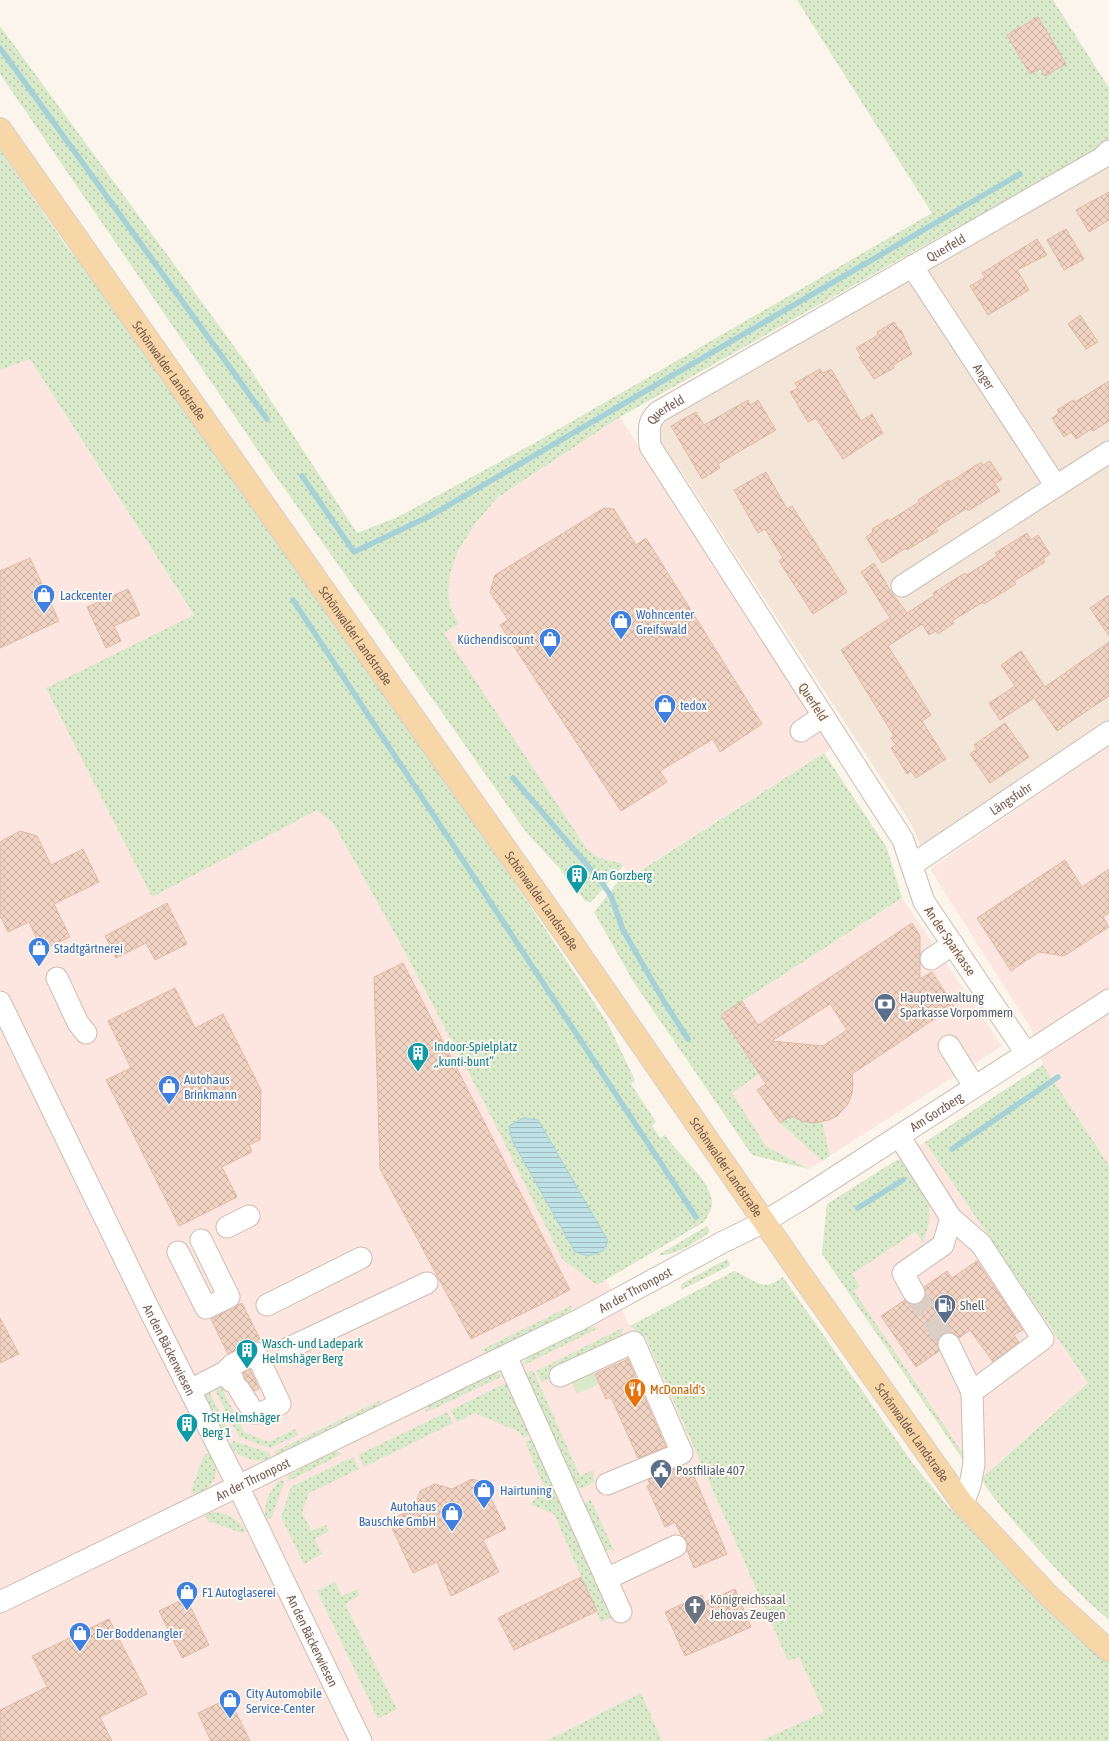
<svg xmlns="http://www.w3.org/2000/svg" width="1109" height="1741" font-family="'Asap Condensed',sans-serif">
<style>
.residential{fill:#f3e6d9}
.commercial{fill:#fce6df}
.grass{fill:url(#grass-dots)}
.park{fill:#d8eac9}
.water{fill:url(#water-rules);stroke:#a6d2d7}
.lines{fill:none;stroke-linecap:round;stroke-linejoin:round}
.stream{stroke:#a6d2d7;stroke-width:5.5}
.building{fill:url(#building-cross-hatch);stroke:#e3b9a4;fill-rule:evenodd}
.minor-tunnel{stroke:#dbcec4;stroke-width:21;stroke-dasharray:21 10;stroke-linecap:butt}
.minor-casing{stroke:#cebcb0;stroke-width:23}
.major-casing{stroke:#d9d1cd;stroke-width:24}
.minor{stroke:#fff;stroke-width:21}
.major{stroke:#f7d6a7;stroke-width:22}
.labels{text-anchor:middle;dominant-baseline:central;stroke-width:4;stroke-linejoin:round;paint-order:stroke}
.street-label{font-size:13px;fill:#775b4e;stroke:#fef9f1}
.shop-label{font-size:13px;fill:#366cbe;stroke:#fef9f1;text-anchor:start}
.culture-label{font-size:13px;fill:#0d838f;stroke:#fef9f1;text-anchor:start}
.service-label{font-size:13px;fill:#4e5e75;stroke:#fef9f1;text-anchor:start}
.food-label{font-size:13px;fill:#c56008;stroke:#fef9f1;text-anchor:start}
.worship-label{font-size:13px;fill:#5b616d;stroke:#fef9f1;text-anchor:start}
</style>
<defs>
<pattern id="grass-dots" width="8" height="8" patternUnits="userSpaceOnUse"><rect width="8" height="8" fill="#d8eac9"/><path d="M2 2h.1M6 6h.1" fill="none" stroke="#b4c1a5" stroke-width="1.8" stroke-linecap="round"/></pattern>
<pattern id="water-rules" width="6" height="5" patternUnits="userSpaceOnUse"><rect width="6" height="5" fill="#bfe2e6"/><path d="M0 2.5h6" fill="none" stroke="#a0babd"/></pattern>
<pattern id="building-cross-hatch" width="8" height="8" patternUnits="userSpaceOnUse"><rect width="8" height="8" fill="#f0d3c3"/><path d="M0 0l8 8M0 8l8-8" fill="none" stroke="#c7aea1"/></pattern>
</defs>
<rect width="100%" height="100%" fill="#fcf5eb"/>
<path class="residential" d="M1109,164V726L923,853L912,825L679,468L673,472L657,436L660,423L672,411Z"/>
<g class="commercial">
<path d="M0,312L318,810L333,823L399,941L483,1100L562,1259L597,1285L606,1280L630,1326L645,1336L788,1661L799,1657L838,1741H0Z"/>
<path d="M620,417L832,748L631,876L628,874L622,863L607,861L595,856L587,849L443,633L458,624L451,609L448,593L450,574L458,551L475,524L497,498Z"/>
<path d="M1109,746V1165L1043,1065L1033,1032L930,869Z"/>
<path d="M902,898L1002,1046L809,1169L766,1146L731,1093L752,1063L721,1015Z"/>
<path d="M925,1142L1088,1383L981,1479L961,1457L822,1254L827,1204Z"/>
</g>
<g class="grass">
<path d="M797,0H1053L1109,88V140L1096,152L936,239L620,417L497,498L475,524L458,551L450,574L448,593L451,609L459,624L444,633L587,849C598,859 608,861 622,863L623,866L591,902L585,901L574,886L572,887L560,869L526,832L270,468L0,74V26L247,364L357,533L398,517L538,441L932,213Z"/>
<path d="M0,150L67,247L103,292L485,838L607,1022L635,1080L631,1084L656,1122L652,1125L660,1138L665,1135C678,1155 709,1178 712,1201C713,1208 708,1216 704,1222L597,1285L562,1259L483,1100L399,941L333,823L317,810L152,897L46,688L194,615L30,359L0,370Z"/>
<path d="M824,753L887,848L902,898L721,1015L759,1074L732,1093L766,1146L809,1169L752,1155L633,981L594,912L621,878L628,874L632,876Z"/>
<path d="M1043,1065L1109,1165V1620C1078,1594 1050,1563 1023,1532C1008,1515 993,1498 981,1479L1088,1383L925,1142Z"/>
<path d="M791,1116L802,1121L822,1122L830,1156L822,1161L780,1123Z"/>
<path d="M897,1160C906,1162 909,1168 915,1175C931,1197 934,1217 923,1242L915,1232L852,1274L860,1286L854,1291L964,1455V1461L822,1254L827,1204Z"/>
<path d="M707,1226L710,1232C696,1242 676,1256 658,1255Z"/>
<path d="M727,1259L730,1264L729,1266L681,1290V1284Z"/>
<path d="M734,1271C754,1278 760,1294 783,1277L914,1465L947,1505L1025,1586L1089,1647L1109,1663V1741H761L824,1712L799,1657L788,1661L645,1336L630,1326Z"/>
<path d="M572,1305L570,1314L491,1353L481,1350Z"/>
<path d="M590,1327L599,1328L522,1366L529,1355Z"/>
<path d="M624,1327L618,1344L542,1382L536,1371Z"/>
<path d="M533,1370L580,1476L593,1470L594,1481C589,1486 582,1490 575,1488L525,1374Z"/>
<path d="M494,1371L503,1376L425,1413L428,1405Z"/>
<path d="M508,1382L531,1434L523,1438L520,1432L475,1413L457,1422L451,1410Z"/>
<path d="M219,1383L244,1432L269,1442L295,1429L298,1435L270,1448L239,1437L213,1386Z"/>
<path d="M208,1389L231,1437L227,1439L203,1392Z"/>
<path d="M383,1399L377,1407L277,1456L274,1452Z"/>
<path d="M447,1412L453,1423L364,1467L358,1455Z"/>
<path d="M533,1438L612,1617L601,1622L554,1514L530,1504L545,1489L525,1442Z"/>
<path d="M234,1441L269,1453L272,1459C253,1462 240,1460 229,1444Z"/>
<path d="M334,1450L342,1454L289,1481L287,1476Z"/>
<path d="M211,1452C221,1474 216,1485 195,1496L191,1490L204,1455Z"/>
<path d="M353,1457L359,1469L309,1493L302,1513L312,1531L326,1525L329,1531L315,1539L322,1554L304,1564L281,1517L291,1487Z"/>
<path d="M282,1479L284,1483L272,1517L266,1520C263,1503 269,1490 282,1479Z"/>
<path d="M591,1500L614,1550H604L583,1504Z"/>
<path d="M213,1512C228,1513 237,1519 246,1531L242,1533L208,1521L205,1515Z"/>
<path d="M335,1582L342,1596L357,1589L360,1595L345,1604L397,1709L378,1719L317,1591Z"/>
<path d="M641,1693L662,1741H546Z"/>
</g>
<path class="park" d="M590,1365L599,1384L577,1394L568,1375Z"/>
<path class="water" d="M523,1118L538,1120L608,1241L603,1251L588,1256L575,1252L512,1140L509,1126Z"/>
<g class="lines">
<g class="stream">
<path d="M0,48L267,419"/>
<path d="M302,476L354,552L430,516L1020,174"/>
<path d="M293,600L696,1217"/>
<path d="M513,778L600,880L611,896L623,930L665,1003L688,1039"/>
<path d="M952,1149L1058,1077"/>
<path d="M858,1208L903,1180"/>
</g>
</g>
<g class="building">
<path d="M1038,17L1066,64L1045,76L1040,68L1030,74L1007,35Z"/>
<path d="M1109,192V220L1089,232L1076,210Z"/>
<path d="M1066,229L1084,259L1064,270L1047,240Z"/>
<path d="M1037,239L1047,255L1017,270L1029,290L988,315L970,286L985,277L982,273Z"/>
<path d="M1080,315L1098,342L1086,349L1068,324Z"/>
<path d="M894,322L900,331L901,330L912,354L893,365L894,368L874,379L859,357L861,356L856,348L878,335L877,332Z"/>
<path d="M820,369L823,373L831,369L861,421L872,414L883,433L843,459L816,418L808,422L790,392L798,388L795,383Z"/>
<path d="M1109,381V421L1093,431L1091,429L1076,439L1071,432L1064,437L1052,418L1059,413L1057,410L1073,400L1075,402Z"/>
<path d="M748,400L750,405L758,400L776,430L718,464L720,468L702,479L671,426L696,412L704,425Z"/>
<path d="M990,461L1002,479L995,484L1000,491L968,511L967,508L936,528L938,531L907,550L906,548L882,563L866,537L873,532L872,529L888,519L889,521L919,502L918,500L949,480L950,482L981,462L983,465Z"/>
<path d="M766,472L787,509L792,506L847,592L813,614L779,561L783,558L765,529L758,533L734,490Z"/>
<path d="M604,508L614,509L636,545L646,538L762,724L720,752L713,739L660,771L667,782L621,811L500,625L508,620L490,592L495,575Z"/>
<path d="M1027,533L1031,540L1038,535L1050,554L1043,559L1045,562L1014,581L1016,584L984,604L983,602L952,621L954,623L938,634L936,631L929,635L922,624L888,646L931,715L922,721L946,759L916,778L911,771L907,774L891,748L896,745L891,738L894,736L841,650L890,618L861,572L874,563L892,593L907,613L935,595L933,593L965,573L967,575L997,556L995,553Z"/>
<path d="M30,558L59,621L0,648V571Z"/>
<path d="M128,589L140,615L114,626L121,641L106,648L87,607Z"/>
<path d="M1109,595V636L1090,608Z"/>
<path d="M1109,642V696L1057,731L1034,698L1000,720L989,703L1015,686L1001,665L1021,651L1045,687Z"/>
<path d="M1005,723L1029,757L990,783L970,754L977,749L974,745Z"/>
<path d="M20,831L37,836L51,865L83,849L99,882L54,904L70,937L42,950L29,922L8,932L0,916V842Z"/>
<path d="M1065,860L1082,887L1109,869V913L1103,917L1109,927L1064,956L1039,952L1011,971L977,918Z"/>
<path d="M167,903L187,944L155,960L146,943L116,958L105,936Z"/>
<path d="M912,923L920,936V979L932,972L954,1006L852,1074L853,1083L852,1094L848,1104L837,1116L829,1120L813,1123L802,1121L791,1116L780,1123L757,1090L766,1084L721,1015L742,1001L758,1025ZM830,1004L847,1030L823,1046L772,1041Z"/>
<path d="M403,963L570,1290L471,1339L380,1169L374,977Z"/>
<path d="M175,988L195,1028L223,1014L261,1090L260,1140L249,1145L252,1152L222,1167L237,1197L179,1226L106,1080L131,1068L108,1021Z"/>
<path d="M977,1261L1023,1330L1014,1335L1019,1342L993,1362L970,1330L959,1338L955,1334L950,1332L944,1333L939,1337L937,1343L939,1351L916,1367L881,1316L905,1300L908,1303L913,1305L920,1303L924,1299L926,1294L924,1287L947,1271L952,1278Z"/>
<path d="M242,1303L260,1339L228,1354L211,1319Z"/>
<path d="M0,1318L19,1354L0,1363Z"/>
<path d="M628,1359L666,1447L638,1458L611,1397L606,1399L595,1374Z"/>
<path d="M250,1369L259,1389L254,1391L245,1378L243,1373Z"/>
<path d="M679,1467L681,1472L690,1467L727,1554L694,1568L687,1550V1541L681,1535L675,1522L665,1527L647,1486L650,1484L648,1480Z"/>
<path d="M472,1479L483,1482L506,1529L483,1540L499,1572L451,1596L437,1562L413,1573L392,1528L394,1518L419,1506L417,1499L420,1491L435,1484L452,1489Z"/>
<path d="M581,1577L597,1611L514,1650L498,1618Z"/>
<path d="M735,1589L751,1627L685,1656L665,1612L702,1595L705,1602Z"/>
<path d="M186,1598L209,1645L182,1658L159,1611Z"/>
<path d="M109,1619L147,1694L100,1717L112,1741H0V1710L47,1687L32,1656Z"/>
<path d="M229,1698L250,1741H211L198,1713Z"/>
</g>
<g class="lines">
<path class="minor-tunnel" d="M914,1293L949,1344"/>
<g class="minor-casing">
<g id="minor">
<path id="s1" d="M912,266L1056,486"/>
<path d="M902,586L1109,452"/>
<path d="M801,731L823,716"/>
<path id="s2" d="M912,865L1109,732"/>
<path d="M931,959L953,944"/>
<path d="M57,978L78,1023L86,1033"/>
<path id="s3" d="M0,1002L147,1305L238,1486L361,1741"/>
<path d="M949,1046L974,1086"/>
<path id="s4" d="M1026,1053L924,902L903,840L650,446C649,431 647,422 658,412L1102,158L1109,151"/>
<path d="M899,1136L951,1218L943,1245L903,1273L914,1293"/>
<path d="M951,1218L981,1244L1043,1339L972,1392"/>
<path d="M227,1227L249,1216"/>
<path d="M178,1252L206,1308L229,1297L201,1240"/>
<path d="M267,1305L361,1258"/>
<path d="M949,1344L972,1392L974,1464L970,1485L963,1504"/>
<path d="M289,1348L427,1283"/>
<path d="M506,1356L621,1612"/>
<path d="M225,1372L232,1365L256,1353L280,1404L264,1412L254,1413L239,1389"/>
<path d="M560,1376L634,1342L682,1453L607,1484"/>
<path d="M190,1390L225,1372L231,1381L233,1379"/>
<path d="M606,1579L676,1546"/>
<path id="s5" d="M0,1602L579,1320L723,1242L764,1222L803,1198L1109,1000"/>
</g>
</g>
<g class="major-casing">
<g id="major">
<path id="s6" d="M0,129L576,949L799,1272L963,1504L1049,1596L1109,1651"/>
</g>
</g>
<use href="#minor" class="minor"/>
<use href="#major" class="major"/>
</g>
<defs>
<g id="shop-pin" transform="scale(1.15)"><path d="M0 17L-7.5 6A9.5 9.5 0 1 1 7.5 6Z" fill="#3f7fe0" stroke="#fef9f1"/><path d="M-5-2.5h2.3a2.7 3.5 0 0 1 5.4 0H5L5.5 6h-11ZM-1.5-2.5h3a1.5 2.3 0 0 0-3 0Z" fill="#fff"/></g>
<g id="building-pin" transform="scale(1.15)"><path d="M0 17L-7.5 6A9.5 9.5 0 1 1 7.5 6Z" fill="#0f9aa8" stroke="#fef9f1"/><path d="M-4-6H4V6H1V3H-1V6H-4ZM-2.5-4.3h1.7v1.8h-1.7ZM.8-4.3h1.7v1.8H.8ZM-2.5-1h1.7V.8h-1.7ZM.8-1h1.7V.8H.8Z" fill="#fff"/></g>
<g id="bank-pin" transform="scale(1.15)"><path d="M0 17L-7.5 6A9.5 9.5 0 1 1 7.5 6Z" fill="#5c6f8a" stroke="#fef9f1"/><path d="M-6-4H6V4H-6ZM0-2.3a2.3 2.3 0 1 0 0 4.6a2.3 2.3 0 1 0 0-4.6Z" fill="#fff"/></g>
<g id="fuel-pin" transform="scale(1.15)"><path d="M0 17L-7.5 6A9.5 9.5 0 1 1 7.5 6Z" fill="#5c6f8a" stroke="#fef9f1"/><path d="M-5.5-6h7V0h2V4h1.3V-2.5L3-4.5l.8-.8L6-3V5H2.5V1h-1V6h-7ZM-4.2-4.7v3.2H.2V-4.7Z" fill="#fff"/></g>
<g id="restaurant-pin" transform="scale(1.15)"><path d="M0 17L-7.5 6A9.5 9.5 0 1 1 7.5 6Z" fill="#e8710a" stroke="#fef9f1"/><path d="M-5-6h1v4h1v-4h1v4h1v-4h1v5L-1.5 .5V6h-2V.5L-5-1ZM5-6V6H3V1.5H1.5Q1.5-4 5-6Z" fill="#fff"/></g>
<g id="civic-pin" transform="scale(1.15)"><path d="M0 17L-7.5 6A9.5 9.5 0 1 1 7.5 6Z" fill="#5c6f8a" stroke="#fef9f1"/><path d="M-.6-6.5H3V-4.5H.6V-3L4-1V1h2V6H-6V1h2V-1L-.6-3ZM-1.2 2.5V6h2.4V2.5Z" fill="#fff"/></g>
<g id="church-pin" transform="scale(1.15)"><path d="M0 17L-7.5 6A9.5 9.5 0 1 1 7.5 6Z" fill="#6b7280" stroke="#fef9f1"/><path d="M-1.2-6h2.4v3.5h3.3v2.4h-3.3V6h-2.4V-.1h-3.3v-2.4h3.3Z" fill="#fff"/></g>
</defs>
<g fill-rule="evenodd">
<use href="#shop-pin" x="44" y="595"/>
<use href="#shop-pin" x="621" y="621"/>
<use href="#shop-pin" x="550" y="639"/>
<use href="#shop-pin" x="665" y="705"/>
<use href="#building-pin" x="577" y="875"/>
<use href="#shop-pin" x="39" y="948"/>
<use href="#bank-pin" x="885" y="1004"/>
<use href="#building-pin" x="418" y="1053"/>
<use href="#shop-pin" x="169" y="1086"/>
<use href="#fuel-pin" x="945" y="1305"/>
<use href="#building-pin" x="247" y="1350"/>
<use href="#restaurant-pin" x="635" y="1389"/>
<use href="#building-pin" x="187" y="1424"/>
<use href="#civic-pin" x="661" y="1470"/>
<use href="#shop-pin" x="484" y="1490"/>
<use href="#shop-pin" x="452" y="1513"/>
<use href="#shop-pin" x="187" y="1592"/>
<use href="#church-pin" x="695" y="1606"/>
<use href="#shop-pin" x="80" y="1633"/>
<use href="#shop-pin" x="230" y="1700"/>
</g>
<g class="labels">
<g class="street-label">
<text stroke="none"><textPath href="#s4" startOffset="1084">Querfeld</textPath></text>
<text stroke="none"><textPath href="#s6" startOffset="295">Schönwalder Landstraße</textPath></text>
<text stroke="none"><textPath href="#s1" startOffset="132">Anger</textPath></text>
<text stroke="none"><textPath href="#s4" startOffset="760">Querfeld</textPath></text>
<text stroke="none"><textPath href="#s6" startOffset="619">Schönwalder Landstraße</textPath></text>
<text transform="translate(813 702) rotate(57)">Querfeld</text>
<text stroke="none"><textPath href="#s2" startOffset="119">Längsfuhr</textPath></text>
<text stroke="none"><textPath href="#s6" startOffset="943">Schönwalder Landstraße</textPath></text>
<text transform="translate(950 941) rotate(56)">An der Sparkasse</text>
<text stroke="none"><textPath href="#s5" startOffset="1058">Am Gorzberg</textPath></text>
<text stroke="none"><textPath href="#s6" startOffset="1267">Schönwalder Landstraße</textPath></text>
<text stroke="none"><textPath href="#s5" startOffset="708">An der Thronpost</textPath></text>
<text stroke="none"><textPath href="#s3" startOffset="387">An den Bäckerwiesen</textPath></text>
<text stroke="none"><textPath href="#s6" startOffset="1591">Schönwalder Landstraße</textPath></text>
<text stroke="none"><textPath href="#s5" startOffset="281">An der Thronpost</textPath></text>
<text stroke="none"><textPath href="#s3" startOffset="711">An den Bäckerwiesen</textPath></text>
</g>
<g class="shop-label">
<text x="60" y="595">Lackcenter</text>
<text x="636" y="614">Wohncenter<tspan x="636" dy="15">Greifswald</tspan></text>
<text x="534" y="639" text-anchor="end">Küchendiscount</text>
<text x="680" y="705">tedox</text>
<text x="54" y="948">Stadtgärtnerei</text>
<text x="184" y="1079">Autohaus<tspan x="184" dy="15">Brinkmann</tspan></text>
<text x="500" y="1490">Hairtuning</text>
<text x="436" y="1506" text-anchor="end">Autohaus<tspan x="436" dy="15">Bauschke GmbH</tspan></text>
<text x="202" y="1592">F1 Autoglaserei</text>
<text x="96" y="1633">Der Boddenangler</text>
<text x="246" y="1693">City Automobile<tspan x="246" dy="15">Service-Center</tspan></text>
</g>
<g class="culture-label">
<text x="592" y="875">Am Gorzberg</text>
<text x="434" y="1046">Indoor-Spielplatz<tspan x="434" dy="15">„kunti-bunt“</tspan></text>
<text x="262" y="1343">Wasch- und Ladepark<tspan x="262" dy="15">Helmshäger Berg</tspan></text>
<text x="202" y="1417">TrSt Helmshäger<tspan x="202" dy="15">Berg 1</tspan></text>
</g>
<g class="service-label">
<text x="900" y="997">Hauptverwaltung<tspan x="900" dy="15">Sparkasse Vorpommern</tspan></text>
<text x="960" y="1305">Shell</text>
<text x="676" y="1470">Postfiliale 407</text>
</g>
<g class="food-label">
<text x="650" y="1389">McDonald's</text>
</g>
<g class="worship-label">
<text x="710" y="1599">Königreichssaal<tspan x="710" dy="15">Jehovas Zeugen</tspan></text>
</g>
</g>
</svg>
